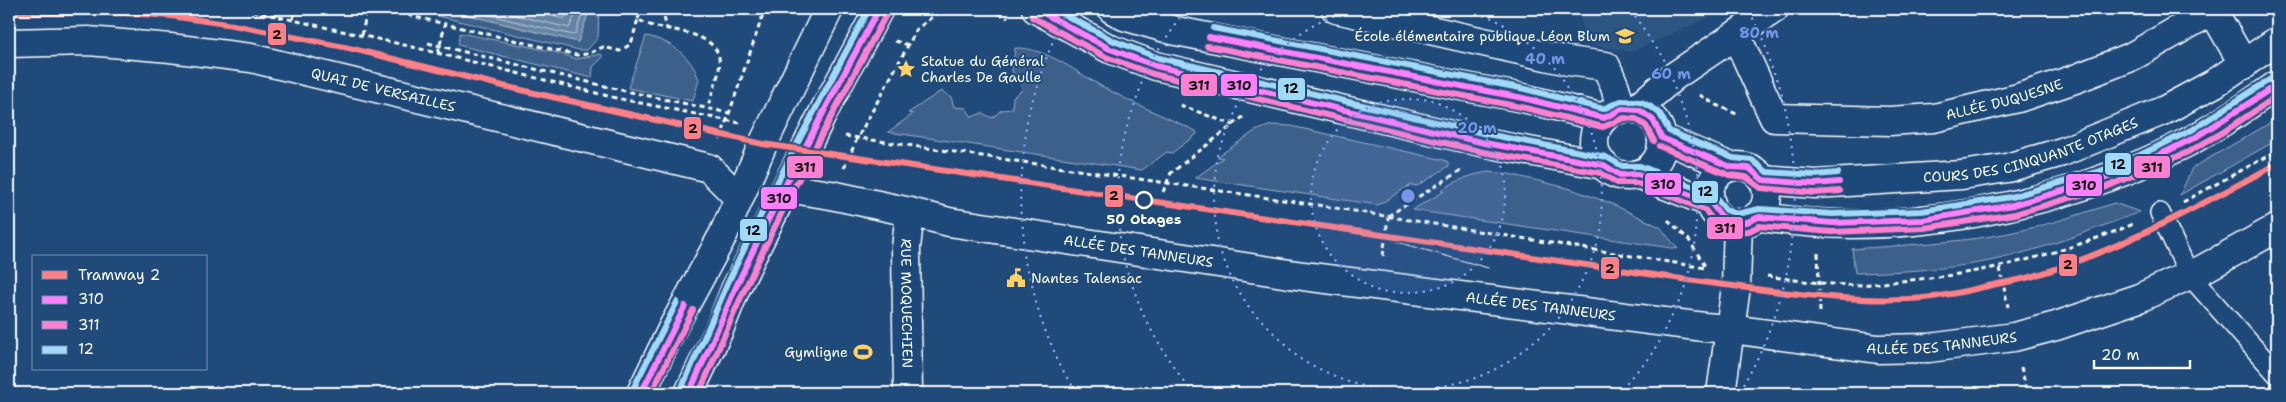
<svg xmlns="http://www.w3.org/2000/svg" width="2286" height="402" font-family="'Shantell Sans',sans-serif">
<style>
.built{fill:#2e5683}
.green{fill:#3c618b;stroke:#9eb0c5}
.water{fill:#6583a4;stroke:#a3b5c8}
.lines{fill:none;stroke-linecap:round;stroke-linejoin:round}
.shore{stroke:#c1cddb;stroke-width:1}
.service-casing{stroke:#fff;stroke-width:22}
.pedestrian-casing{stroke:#fff;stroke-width:31}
.minor-casing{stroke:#fff;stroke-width:31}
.secondary-casing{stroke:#fff;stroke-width:31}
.path{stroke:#fff;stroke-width:3;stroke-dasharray:5 4;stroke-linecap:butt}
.service{stroke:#1f4a7a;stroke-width:19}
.pedestrian{stroke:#1f4a7a;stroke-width:28}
.minor{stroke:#1f4a7a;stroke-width:28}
.secondary{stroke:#1f4a7a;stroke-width:28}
.tram{stroke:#fff;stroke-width:1}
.bus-1-casing{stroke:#1f4a7a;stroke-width:10}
.bus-2-casing{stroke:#1f4a7a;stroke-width:10}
.bus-3-casing{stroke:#1f4a7a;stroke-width:10}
.bus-1{stroke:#fe80fd;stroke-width:6}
.bus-2{stroke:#ff80d2;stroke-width:6}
.bus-3{stroke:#a1daf8;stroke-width:6}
.tram-1-casing{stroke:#1f4a7a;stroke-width:10}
.tram-1{stroke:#ff8087;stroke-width:6}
.ring{fill:none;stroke:#7795e8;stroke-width:2.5;stroke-dasharray:2.5 5}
.stop-dot{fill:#1f4a7a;stroke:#fff;stroke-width:2.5}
.labels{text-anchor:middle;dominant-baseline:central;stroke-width:4;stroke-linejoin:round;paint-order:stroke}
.poi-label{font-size:14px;fill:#fff;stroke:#1f4a7a;text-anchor:end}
.street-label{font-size:14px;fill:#fff;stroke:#1f4a7a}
.stop-label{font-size:14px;font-weight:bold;fill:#fff;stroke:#1f4a7a}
.centre{fill:#7795e8;stroke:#1f4a7a;stroke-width:2.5}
.ring-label{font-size:15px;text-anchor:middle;font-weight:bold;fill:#7795e8;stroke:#1f4a7a;stroke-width:4;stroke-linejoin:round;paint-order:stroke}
.line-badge{stroke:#1f4a7a;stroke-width:2}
.pale-badge-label{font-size:14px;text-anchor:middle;font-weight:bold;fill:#111}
</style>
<rect width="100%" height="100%" fill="#1f4a7a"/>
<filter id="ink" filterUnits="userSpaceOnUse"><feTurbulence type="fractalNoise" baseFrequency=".02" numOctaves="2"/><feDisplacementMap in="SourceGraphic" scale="10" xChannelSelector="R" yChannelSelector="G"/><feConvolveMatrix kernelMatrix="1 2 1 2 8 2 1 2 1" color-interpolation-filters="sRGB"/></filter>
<g filter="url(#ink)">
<path class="built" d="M1578,9H1727L1631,52L1587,44Z"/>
<g class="green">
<path d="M434,9H443L578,42L590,9H599L598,38L587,50H579L438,16L435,14Z"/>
<path d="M460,33L551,51L577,59L601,54L603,57L593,67L592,78L458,45Z"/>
<path d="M646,36C669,40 692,56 699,80L693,101L628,88Z"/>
<path d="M1015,48C1047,47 1078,74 1105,88C1134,104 1166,117 1196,131L1197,134L1172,153L1167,152L1142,170L888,132L913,114L908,113L941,91L951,97L954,107L966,108L972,117L982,113L992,118L1001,110L1012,109L1013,97L1023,89L1012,71Z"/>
<path d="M2277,119V140L2180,195L2192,168Z"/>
<path d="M1272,125L1291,126L1444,160L1448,162L1449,166L1417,186L1411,185L1378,205L1195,178L1223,158L1217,157L1255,131Z"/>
<path d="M1489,172L1509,174L1568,188L1610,203L1660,227L1678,249L1412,210L1445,191L1441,190C1457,181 1471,174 1489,172Z"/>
<path d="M2114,203L2140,212C2086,232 2030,255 1973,264C1934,270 1895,272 1855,273L1852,249C1903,245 1954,243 2004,234C2041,227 2078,215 2114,203Z"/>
</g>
<path class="water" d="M443,9H590L578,42Z"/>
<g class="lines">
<g class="shore">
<path d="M464,9L573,35L575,34L584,9"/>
<path d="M490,9L569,28L578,9"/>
<path d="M522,9L564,19L570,9"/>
</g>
<g class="service-casing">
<path id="service" d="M2160,213L2190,276L2277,374"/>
</g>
<g class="pedestrian-casing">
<g id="pedestrian">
<path d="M1336,9L1568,61L1606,66L1615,87L1621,109"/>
<path d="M2212,9L2244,65"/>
<path id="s1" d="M1736,35L1774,118L1890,121L1934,118L2018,98L2075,79L2131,57L2215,9"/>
<path id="s2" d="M9,43L88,41L170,48L251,58L709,168L739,198"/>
<path id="s3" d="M910,212L949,222L1303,276L1704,327L1731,329L1878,349L1929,348L2014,337L2056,326L2139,298L2203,269L2277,228"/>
</g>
</g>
<g class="minor-casing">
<g id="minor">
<path d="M1036,9L1110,49L1156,66L1485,143L1604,165"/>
<path d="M1112,9L1124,16L1176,31L1523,98L1604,118"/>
<circle cx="1628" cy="142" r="34"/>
<path d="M1636,109L1673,77L1774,9"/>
<path d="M1662,138L1731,167"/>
<circle cx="1738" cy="195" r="29"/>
<path d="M1638,174L1711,203"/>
<path id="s4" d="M1763,180L1815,184L1962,175L2007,168L2062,152L2165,110L2215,83L2277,41"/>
<path id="s5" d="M786,188L831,195L910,212L906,248L908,393"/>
<path d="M1757,216C1894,240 2061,207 2184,144C2217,127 2247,106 2277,85"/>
<path d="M1721,393L1736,287L1738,223"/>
</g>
</g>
<g class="secondary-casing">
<g id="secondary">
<path d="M641,393L672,329L723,235L763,144L829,9"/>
<path d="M689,393L719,330L735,290L825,109L879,9"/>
</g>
</g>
<g class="path">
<path d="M244,9L413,47L616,98L740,123"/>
<path d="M382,9L445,24"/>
<path d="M662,9L667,29"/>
<path d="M990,9L1008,18"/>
<path d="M293,19L295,9"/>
<path d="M638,19L641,9"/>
<path d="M362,35L367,9"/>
<path d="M895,41L909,45"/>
<path d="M428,43L621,90L729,113"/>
<path d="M438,53L445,24L577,55L588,54L603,47L620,51L631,44L638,19C649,27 662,28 675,30C732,42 724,62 707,108"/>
<path d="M1700,95L1716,105L1739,115"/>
<path d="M1180,105L1233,125"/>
<path d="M845,136L1317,205L1706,268"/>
<path d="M720,140L765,9"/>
<path d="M844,168L857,139L917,29L942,9"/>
<path d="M1163,192L1171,173L1243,117"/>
<path d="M2183,202L2277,151"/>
<path d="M1388,216L1461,170"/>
<path d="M1668,220L1689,240L1705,266"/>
<path d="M1818,253L1820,312"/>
<path d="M1383,256L1388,217"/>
<path d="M2000,268L2008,307"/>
<path d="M1767,276C1794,280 1822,284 1850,285C1870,285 1890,282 1910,280C1989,273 2063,253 2136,223"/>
<path d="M2021,367L2027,393"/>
</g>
<use href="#service" class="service"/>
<use href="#pedestrian" class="pedestrian"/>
<use href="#minor" class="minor"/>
<use href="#secondary" class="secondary"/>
<path class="tram" d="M1362,232L1488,268"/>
<g class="bus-1-casing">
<g id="bus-1">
<path d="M1036,9L1110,49L1156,66L1485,143L1604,165L1620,175L1638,174L1711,203L1721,216L1735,223L1747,222L1759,217L1832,223L1923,220L2013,205L2101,180L2143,163L2196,137L2277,85"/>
<path d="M1209,37L1523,98L1604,118L1622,109L1639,110L1653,120L1662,138"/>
<path d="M1662,138L1731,167L1749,168L1763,180L1815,184L1839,182"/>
<path d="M641,393L685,306"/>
<path d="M689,393C705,359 720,324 735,289C779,194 829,101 879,9"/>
</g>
</g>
<g class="bus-2-casing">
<g id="bus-2">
<path d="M1032,17L1106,57L1153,74L1483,152L1601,173L1617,183H1637L1705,210L1716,224L1734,232L1749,231L1759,226L1832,232L1924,228L2015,214L2104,188L2188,152L2225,131L2277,96"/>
<path d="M1207,46L1521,107L1603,127L1624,118L1636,119L1646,126L1654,141"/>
<path d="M1659,146L1729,175L1746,177L1761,188L1815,193L1840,191"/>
<path d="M651,393L693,310"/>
<path d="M699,393C714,360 728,326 743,293C787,198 837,105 887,13"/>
</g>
</g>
<g class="bus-3-casing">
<g id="bus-3">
<path d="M1054,9L1114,41L1159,58L1487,134L1606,157L1622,166H1640L1714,195L1726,210L1737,214L1759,209L1832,214L1922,211L2011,197L2098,172L2140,155L2192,130L2272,78"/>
<path d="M1213,28L1525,89L1603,109L1621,101L1641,102L1651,107L1660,114L1669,131L1733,158L1752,160L1767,172L1815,175L1838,173"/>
<path d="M633,389L677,302"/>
<path d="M681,389C697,355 712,320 727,285C771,191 820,100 869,9"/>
</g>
</g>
<use href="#bus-1" class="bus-1"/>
<use href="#bus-2" class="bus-2"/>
<use href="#bus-3" class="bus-3"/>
<g class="tram-1-casing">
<path id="tram-1" d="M9,13H125L171,16L233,25L349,48L503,86L763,144L1709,283C1775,291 1843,302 1909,299C1936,298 1962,292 1988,286C2005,282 2023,280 2040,274C2124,248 2200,205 2277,164"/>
</g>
<use href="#tram-1" class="tram-1"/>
</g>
</g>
<circle cx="1408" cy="196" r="97" fill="#7795e8" fill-opacity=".12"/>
<g class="ring">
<circle cx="1408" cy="196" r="97"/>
<path d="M1460 9A194 194 0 1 1 1356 9"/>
<path d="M1194 392A290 290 0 0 1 1186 10M1630 10A290 290 0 0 1 1622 392"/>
<path d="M1075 392A387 387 0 0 1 1068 11M1748 11A387 387 0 0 1 1741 392"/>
</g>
<defs>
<g id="school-bare" transform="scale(1.5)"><path d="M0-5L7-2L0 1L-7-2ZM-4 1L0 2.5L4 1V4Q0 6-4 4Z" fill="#ffd166" stroke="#1f4a7a" stroke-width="2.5" paint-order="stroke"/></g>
<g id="sight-bare" transform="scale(1.5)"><path d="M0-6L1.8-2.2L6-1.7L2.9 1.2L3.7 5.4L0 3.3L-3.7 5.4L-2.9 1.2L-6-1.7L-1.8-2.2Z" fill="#ffd166" stroke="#1f4a7a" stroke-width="2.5" paint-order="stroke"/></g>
<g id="civic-bare" transform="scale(1.5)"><path d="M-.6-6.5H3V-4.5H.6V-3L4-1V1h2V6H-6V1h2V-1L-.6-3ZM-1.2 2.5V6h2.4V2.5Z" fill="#ffd166" stroke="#1f4a7a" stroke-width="2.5" paint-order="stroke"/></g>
<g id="stadium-bare" transform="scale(1.5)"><path d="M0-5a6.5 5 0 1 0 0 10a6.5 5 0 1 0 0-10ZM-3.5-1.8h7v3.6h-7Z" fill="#ffd166" stroke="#1f4a7a" stroke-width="2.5" paint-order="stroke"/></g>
</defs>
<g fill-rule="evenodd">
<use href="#school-bare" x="1625" y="36"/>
<use href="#sight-bare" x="906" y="69"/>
<use href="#civic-bare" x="1016" y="278"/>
<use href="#stadium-bare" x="863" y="352"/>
</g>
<circle class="stop-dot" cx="1144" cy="200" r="8"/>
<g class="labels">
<g class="poi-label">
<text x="1610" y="36">École élémentaire publique Léon Blum</text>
<text x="921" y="61" text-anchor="start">Statue du Général<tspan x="921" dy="16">Charles De Gaulle</tspan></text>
<text x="1031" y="278" text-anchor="start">Nantes Talensac</text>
<text x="848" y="352">Gymligne</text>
</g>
<g class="street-label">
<text stroke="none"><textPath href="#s2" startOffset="379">QUAI DE VERSAILLES</textPath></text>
<text stroke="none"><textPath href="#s1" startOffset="324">ALLÉE DUQUESNE</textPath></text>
<text stroke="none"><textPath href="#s4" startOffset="272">COURS DES CINQUANTE OTAGES</textPath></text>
<text stroke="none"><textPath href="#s3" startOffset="232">ALLÉE DES TANNEURS</textPath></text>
<text stroke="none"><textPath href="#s5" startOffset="218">RUE MOQUECHIEN</textPath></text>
<text stroke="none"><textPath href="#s3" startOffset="638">ALLÉE DES TANNEURS</textPath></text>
<text stroke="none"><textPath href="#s3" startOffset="1042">ALLÉE DES TANNEURS</textPath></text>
</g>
<g class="stop-label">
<text x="1144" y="219">50 Otages</text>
</g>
</g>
<circle cx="1408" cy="196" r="8" class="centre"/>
<g class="ring-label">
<text x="1759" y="38">80 m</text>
<text x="1545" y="64">40 m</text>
<text x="1671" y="79">60 m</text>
<text x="1477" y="133">20 m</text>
</g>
<g class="line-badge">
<rect x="267" y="22" width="20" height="24" rx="5" fill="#ff8087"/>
<rect x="1180" y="73" width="38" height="24" rx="5" fill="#ff80d2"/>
<rect x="1220" y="73" width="38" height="24" rx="5" fill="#fe80fd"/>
<rect x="1277" y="77" width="29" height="24" rx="5" fill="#a1daf8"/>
<rect x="683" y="116" width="19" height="24" rx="5" fill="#ff8087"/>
<rect x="2104" y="152" width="28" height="24" rx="5" fill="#a1daf8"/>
<rect x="786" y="155" width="38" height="24" rx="5" fill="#ff80d2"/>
<rect x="2133" y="155" width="38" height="24" rx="5" fill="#ff80d2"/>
<rect x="1644" y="172" width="38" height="24" rx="5" fill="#fe80fd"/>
<rect x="2065" y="173" width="38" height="24" rx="5" fill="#fe80fd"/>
<rect x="1691" y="180" width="28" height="24" rx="5" fill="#a1daf8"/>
<rect x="1104" y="184" width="20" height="24" rx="5" fill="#ff8087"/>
<rect x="760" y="186" width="38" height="24" rx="5" fill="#fe80fd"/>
<rect x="1706" y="216" width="38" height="24" rx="5" fill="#ff80d2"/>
<rect x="739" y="218" width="29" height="24" rx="5" fill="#a1daf8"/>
<rect x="2058" y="253" width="20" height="24" rx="5" fill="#ff8087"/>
<rect x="1600" y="256" width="20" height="24" rx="5" fill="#ff8087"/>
</g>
<g class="pale-badge-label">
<text x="277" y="39">2</text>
<text x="1199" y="90">311</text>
<text x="1239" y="90">310</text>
<text x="1291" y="93">12</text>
<text x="693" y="133">2</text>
<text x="2118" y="169">12</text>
<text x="805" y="172">311</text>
<text x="2152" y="172">311</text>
<text x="1663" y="189">310</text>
<text x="2084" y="190">310</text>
<text x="1705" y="196">12</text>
<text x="1114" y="200">2</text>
<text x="779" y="203">310</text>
<text x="1725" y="233">311</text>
<text x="753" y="235">12</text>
<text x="2068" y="269">2</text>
<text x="1610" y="273">2</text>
</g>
<rect width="2286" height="402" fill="none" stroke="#1f4a7a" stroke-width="30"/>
<rect x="15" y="15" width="2256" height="372" fill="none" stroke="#fff" stroke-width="2" filter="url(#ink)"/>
<rect x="32" y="255" width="175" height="115" fill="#1f4a7a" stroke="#7992af"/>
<rect x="42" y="271" width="25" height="8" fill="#ff8087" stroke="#7992af"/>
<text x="78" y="280" font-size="15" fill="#ffffff">Tramway 2</text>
<rect x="42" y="296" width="25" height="8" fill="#fe80fd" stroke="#7992af"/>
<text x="78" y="304" font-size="15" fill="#ffffff">310</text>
<rect x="42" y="321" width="25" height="8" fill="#ff80d2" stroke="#7992af"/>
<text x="78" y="330" font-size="15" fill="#ffffff">311</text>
<rect x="42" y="346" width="25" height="8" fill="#a1daf8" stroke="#7992af"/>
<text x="78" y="354" font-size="15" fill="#ffffff">12</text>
<path d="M2094 360v8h96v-8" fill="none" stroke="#ffffff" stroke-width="2.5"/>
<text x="2101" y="360" font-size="15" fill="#ffffff" stroke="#1f4a7a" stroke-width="4" paint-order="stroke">20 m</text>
</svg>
